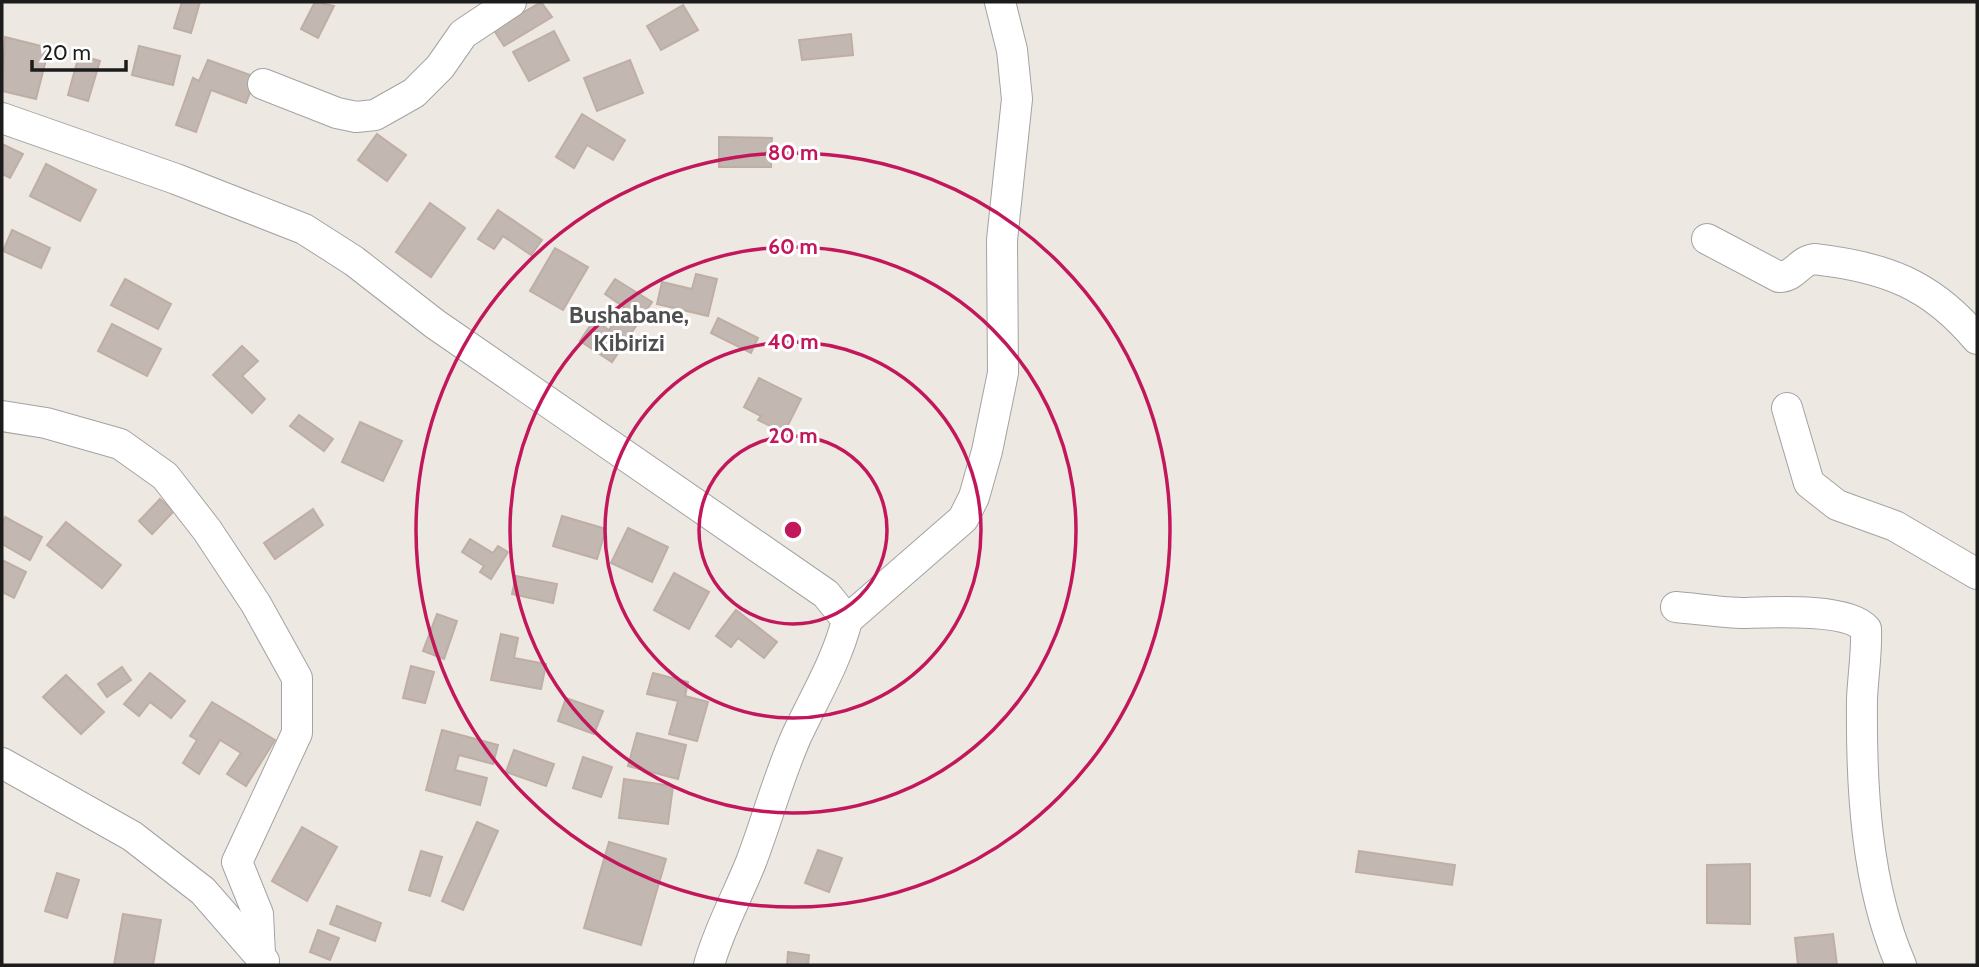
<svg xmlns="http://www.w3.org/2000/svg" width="1979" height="967" font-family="Cabin,sans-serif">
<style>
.building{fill:#c2b8b1;stroke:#bfaea4;stroke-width:2}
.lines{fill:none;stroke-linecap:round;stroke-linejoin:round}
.street-casing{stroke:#a3a3a3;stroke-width:32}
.street{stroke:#fff;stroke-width:30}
.ring{fill:none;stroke:#c2185b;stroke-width:3.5}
.labels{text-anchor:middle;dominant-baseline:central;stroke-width:6;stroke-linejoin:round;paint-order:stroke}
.neighbourhood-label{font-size:24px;font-weight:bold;fill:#4f4f4f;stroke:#fff}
.centre{fill:#c2185b;stroke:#fff;stroke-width:3.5}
.ring-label{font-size:21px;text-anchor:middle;font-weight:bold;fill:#c2185b;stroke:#fff;stroke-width:6;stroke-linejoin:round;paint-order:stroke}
</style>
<rect width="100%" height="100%" fill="#ede9e2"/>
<g class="building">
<path d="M182,2H200L191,33L174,28Z"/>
<path d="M315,2L334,6L318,38L301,29Z"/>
<path d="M541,2L552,17L504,46L494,30Z"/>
<path d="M683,5L698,30L661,50L647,26Z"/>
<path d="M554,31L569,60L529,81L513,52Z"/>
<path d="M851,34L853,55L802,60L799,40Z"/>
<path d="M5,37L49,48L36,99L2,91Z"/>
<path d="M139,46L180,56L173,85L132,75Z"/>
<path d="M79,55L100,61L88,101L68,95Z"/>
<path d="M208,60L256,77L246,103L211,90L196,132L176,125L193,78L199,81Z"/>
<path d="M630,60L643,93L597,111L584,78Z"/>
<path d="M582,114L625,140L613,160L587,145L574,168L556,157Z"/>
<path d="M377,134L406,155L387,181L358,160Z"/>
<path d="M719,137L772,138L771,167H719Z"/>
<path d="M2,144L23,154L10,178L2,174Z"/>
<path d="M46,164L96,190L80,221L30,196Z"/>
<path d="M430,203L465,228L431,277L396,252Z"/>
<path d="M498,210L542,240L531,255L503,236L494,249L478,239Z"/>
<path d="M12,230L50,248L41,268L3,251Z"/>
<path d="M555,248L588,267L563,310L530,291Z"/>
<path d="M696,274L717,279L708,316L657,304L662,282L692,289Z"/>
<path d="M125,279L171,304L158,329L111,305Z"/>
<path d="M615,279L652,302L612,362L580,341L594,320L609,330L624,307L605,294Z"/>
<path d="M718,318L758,338L751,353L711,333Z"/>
<path d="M112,324L161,349L147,376L98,351Z"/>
<path d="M242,346L258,361L242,376L265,399L252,413L213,375Z"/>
<path d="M759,378L801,399L784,433L758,420L761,416L744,407Z"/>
<path d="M299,415L333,439L324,451L290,426Z"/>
<path d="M360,422L402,441L383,481L342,462Z"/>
<path d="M160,499L174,511L152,534L139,521Z"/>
<path d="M313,509L323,525L275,559L264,543Z"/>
<path d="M562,516L606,529L597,559L553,546Z"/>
<path d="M5,517L42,537L30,560L2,544V524Z"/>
<path d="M66,522L121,565L102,588L47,545Z"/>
<path d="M628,528L668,547L652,582L611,563Z"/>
<path d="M470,539L493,553L498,546L508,552L491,579L480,572L484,566L462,552Z"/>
<path d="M2,560L26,572L14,598L2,592Z"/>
<path d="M674,573L709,592L689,629L654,610Z"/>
<path d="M516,576L557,584L553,603L512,594Z"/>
<path d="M736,610L777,642L764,658L738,638L731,647L716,636Z"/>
<path d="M437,614L457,621L444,659L423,651Z"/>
<path d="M501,634L518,638L514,658L546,664L541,689L491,680Z"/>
<path d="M411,666L434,672L425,703L403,698Z"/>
<path d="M122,667L131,680L107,697L98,684Z"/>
<path d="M150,673L185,701L171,718L150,702L139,716L124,704Z"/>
<path d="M653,673L688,682L685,696L708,702L697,741L669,734L678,701L647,694Z"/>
<path d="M66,675L104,712L81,734L43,697Z"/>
<path d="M566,698L603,711L594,734L558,721Z"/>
<path d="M212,702L275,740L246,786L227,774L241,753L220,740L199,774L183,763L197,740L190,736Z"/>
<path d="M442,730L498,745L493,764L459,755L455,770L487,778L480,805L426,790Z"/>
<path d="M637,733L686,745L678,779L628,766Z"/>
<path d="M514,750L554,764L546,786L506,772Z"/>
<path d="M583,757L612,767L601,797L573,788Z"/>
<path d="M624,779L673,786L668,824L619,818Z"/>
<path d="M477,822L498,831L463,910L442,901Z"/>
<path d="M302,827L337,847L307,901L272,881Z"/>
<path d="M609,842L666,859L641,945L584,928Z"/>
<path d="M818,850L842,858L829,892L805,883Z"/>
<path d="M421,851L442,857L430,896L409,890Z"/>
<path d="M1359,851L1455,865L1452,885L1356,872Z"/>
<path d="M1750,864V924L1707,923V865Z"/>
<path d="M57,873L79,880L67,918L45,911Z"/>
<path d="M337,906L381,923L375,941L330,924Z"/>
<path d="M123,914L161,920L153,965H114Z"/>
<path d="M318,930L339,938L330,960L310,952Z"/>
<path d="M1833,934L1837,965H1798L1795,938Z"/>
<path d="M788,952L809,955L808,965H787Z"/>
</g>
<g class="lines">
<g class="street-casing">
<g id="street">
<path d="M263,84L337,113L356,117L375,115L414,93L440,67L463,34L511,2"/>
<path d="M2,118L176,179L304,229L354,261L435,324L826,594L847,620C837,661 814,698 796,737C778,778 767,820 751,862C737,897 719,929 709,965"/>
<path d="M1707,239L1779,277C1795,277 1799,261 1814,259C1885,267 1931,284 1977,339"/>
<path d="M1787,408L1809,483L1837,505L1895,526L1977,574"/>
<path d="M2,416L46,423L120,444L165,476L207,530L256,604L297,678V733L237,862L258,914L260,954"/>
<path d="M1676,607C1699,609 1723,613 1746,613C1774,612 1848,608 1866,629C1867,652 1863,676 1862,699C1861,787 1866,885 1901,965"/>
<path d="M847,620L963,519L974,497L987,451L1003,373L1002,240L1017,99L1012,50L1000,2"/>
<path d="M2,763L132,836L203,891L264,961"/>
</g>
</g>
<use href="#street" class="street"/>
</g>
<g class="ring">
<circle cx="793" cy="530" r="94"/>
<circle cx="793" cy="530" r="188"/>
<circle cx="793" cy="530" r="283"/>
<circle cx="793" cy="530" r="377"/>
</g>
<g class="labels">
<g class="neighbourhood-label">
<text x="629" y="314">Bushabane,<tspan x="629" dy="28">Kibirizi</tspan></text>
</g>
</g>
<circle cx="793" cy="530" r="10" class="centre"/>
<g class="ring-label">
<text x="793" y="160">80 m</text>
<text x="793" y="254">60 m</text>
<text x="793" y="349">40 m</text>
<text x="793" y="443">20 m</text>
</g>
<rect width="1979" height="967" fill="none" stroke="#1c1c1c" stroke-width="7"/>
<path d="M32 60v10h94v-10" fill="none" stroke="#1c1c1c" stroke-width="3.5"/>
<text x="42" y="60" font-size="21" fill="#1c1c1c" stroke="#ffffff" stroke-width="5" paint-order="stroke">20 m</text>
</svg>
